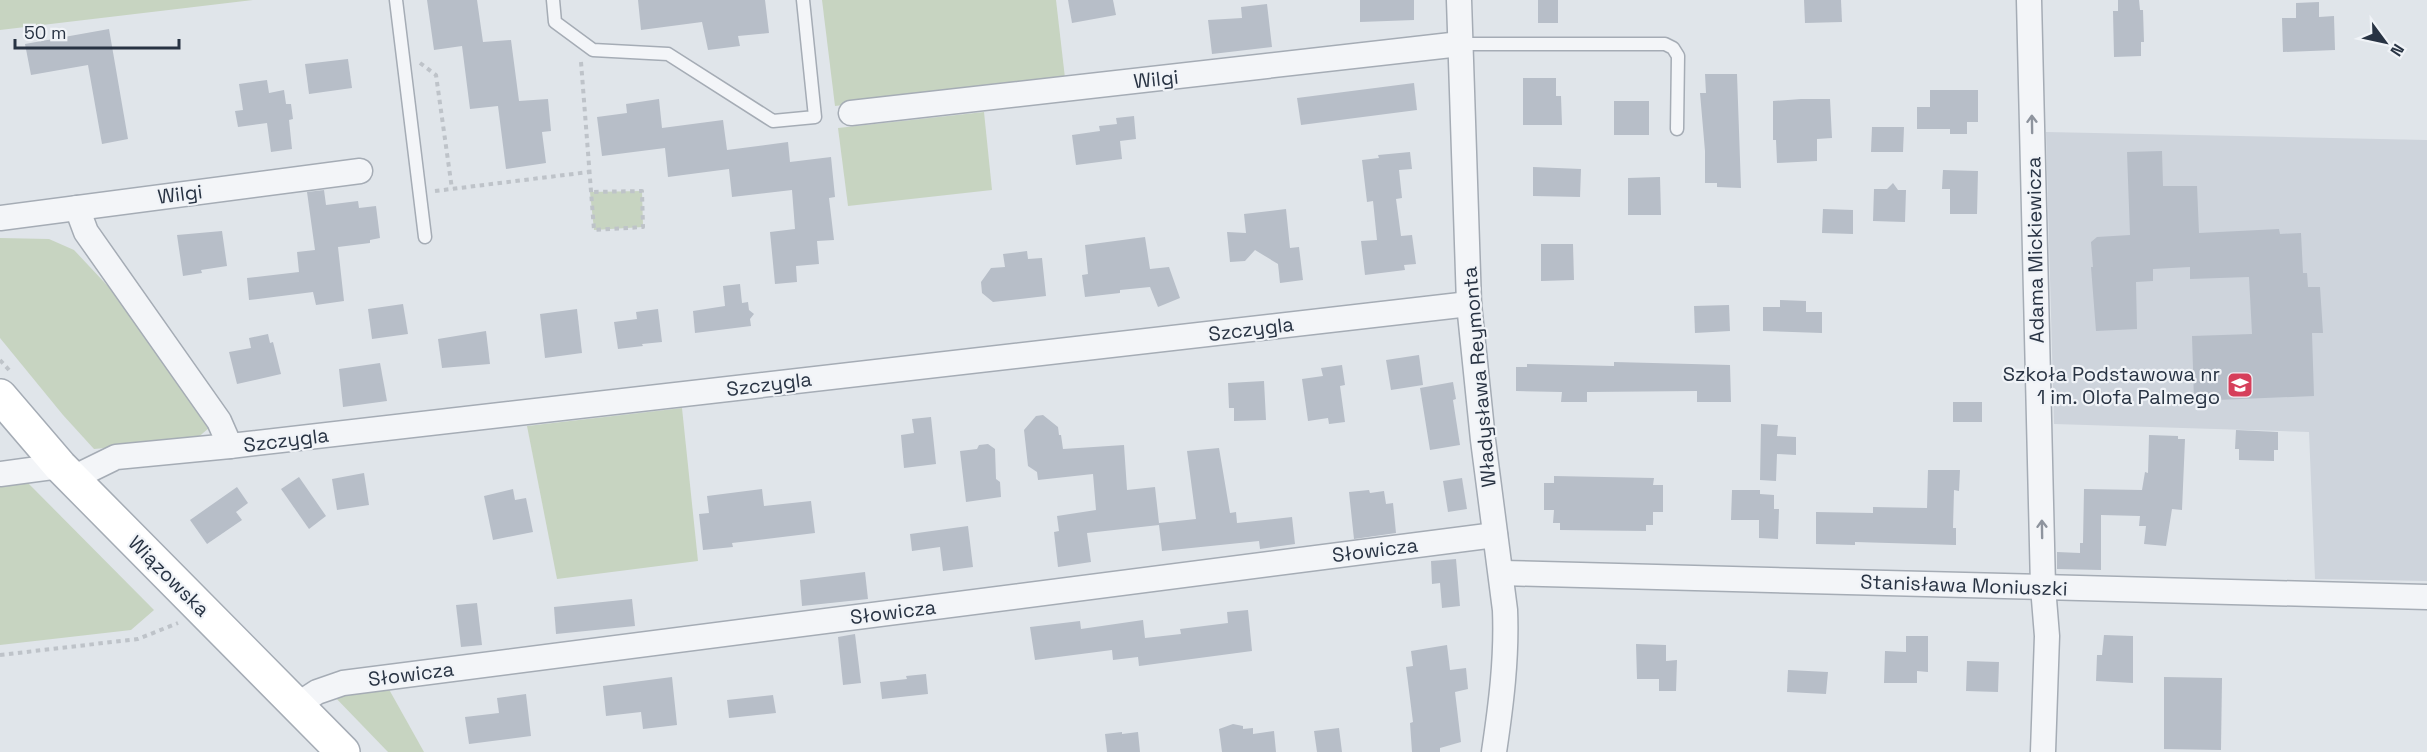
<svg xmlns="http://www.w3.org/2000/svg" width="2427" height="752" font-family="'Space Grotesk',sans-serif">
<style>
.built{fill:#ced4dc}
.green{fill:#c7d4c1}
.building{fill:#b7bec8}
.lines{fill:none;stroke-linecap:round;stroke-linejoin:round}
.lane-casing{stroke:#a5acb5;stroke-width:15}
.street-casing{stroke:#a5acb5;stroke-width:27}
.secondary-casing{stroke:#a5acb5;stroke-width:36}
.path{stroke:#bec3c9;stroke-width:4;stroke-dasharray:4.5 4.5;stroke-linecap:butt}
.lane{stroke:#f3f5f8;stroke-width:12}
.street{stroke:#f3f5f8;stroke-width:24}
.secondary{stroke:#fff;stroke-width:33}
.oneway{stroke:#8e949e}
.labels{text-anchor:middle;dominant-baseline:central;stroke-width:4.5;stroke-linejoin:round;paint-order:stroke}
.street-label{font-size:20px;fill:#283343;stroke:#f0f3f7}
.poi-label{font-size:20px;fill:#283343;stroke:#f0f3f7;text-anchor:end}
</style>
<rect width="100%" height="100%" fill="#e0e5ea"/>
<path class="built" d="M2046,132L2427,140V581L2315,579L2309,432L2054,424Z"/>
<g class="green">
<path d="M0,0H253L0,30Z"/>
<path d="M822,0H1056L1065,78L835,106Z"/>
<path d="M984,112L992,190L848,206L838,128Z"/>
<path d="M642,191L643,227L594,230L590,192Z"/>
<path d="M0,238L49,239L74,250L120,299L210,427L195,440L94,449L63,415L0,338Z"/>
<path d="M682,408L698,561L557,579L527,426Z"/>
<path d="M25,480L154,610L131,630L0,645V483Z"/>
<path d="M386,684L424,752H388L332,694Z"/>
</g>
<g class="building">
<path d="M427,0H477L483,42L511,40L519,101L548,99L551,131L542,132L546,163L506,169L498,106L470,109L462,46L434,50Z"/>
<path d="M638,0H765L769,33L738,36L740,46L708,50L702,22L641,30Z"/>
<path d="M1068,0H1113L1116,15L1072,23Z"/>
<path d="M1360,0H1414V20L1360,22Z"/>
<rect x="1538" y="0" width="20" height="23"/>
<path d="M1804,0H1841L1842,22L1805,23Z"/>
<path d="M2118,0H2139L2140,10H2143L2144,42H2141V56L2114,57L2113,11H2118Z"/>
<path d="M2319,2V17L2334,16L2335,50L2283,52L2282,18H2296V3Z"/>
<path d="M1267,4L1272,47L1212,54L1208,20L1242,18L1241,7Z"/>
<path d="M109,29L128,139L102,144L88,65L31,75L25,44Z"/>
<path d="M348,59L352,88L309,94L305,64Z"/>
<path d="M1705,74H1737L1741,188L1717,187V183H1705V151L1700,93H1706Z"/>
<path d="M1523,78H1556V96H1561L1562,125H1523Z"/>
<path d="M267,80L269,93L284,90L286,104H291L293,119L289,120L292,149L271,152L267,123L238,127L235,111L243,110L239,84Z"/>
<path d="M1414,83L1417,110L1301,125L1297,98Z"/>
<path d="M1930,90H1978V122H1967V134H1950V129H1917V107H1930Z"/>
<path d="M659,99L662,128L723,120L727,150L788,142L790,162L831,157L835,197L829,198L834,240L817,241L819,264L796,266L797,282L775,284L770,232L795,229L792,190L732,197L729,169L668,177L665,148L602,156L597,117L627,113L626,104Z"/>
<path d="M1801,99H1830L1832,138L1817,139V161L1777,163L1776,140H1773V101Z"/>
<rect x="1614" y="101" width="35" height="34"/>
<path d="M1134,116L1136,139L1120,141L1122,159L1076,165L1072,135L1100,131L1099,126L1117,124L1116,118Z"/>
<path d="M1872,127H1904L1903,152H1871Z"/>
<path d="M2162,151L2163,186H2197L2199,233L2279,229L2280,234L2301,233L2303,273H2307L2308,287H2320L2323,333H2312L2314,396L2194,401L2192,336L2252,334L2249,277L2190,279V267L2153,269V281L2136,282L2137,329L2096,331L2091,267H2093L2091,242L2097,237L2130,235L2127,152Z"/>
<path d="M1410,152L1412,169L1399,170L1402,198L1396,199L1401,236L1412,235L1416,264L1404,265L1405,270L1365,275L1361,241L1377,240L1373,201L1367,202L1362,160L1379,158L1378,155Z"/>
<path d="M1533,167L1581,169L1580,197L1533,196Z"/>
<path d="M1943,170L1978,171L1977,214H1950V189H1942Z"/>
<path d="M1660,177L1661,215H1628V178Z"/>
<path d="M1893,183L1898,190H1906L1905,222L1873,221L1874,189H1887Z"/>
<path d="M324,190L326,205L358,201L359,208L376,206L380,238L370,240V243L338,247L344,301L316,305L313,292L249,300L247,278L299,272L297,252L315,250L307,192Z"/>
<path d="M1286,209L1290,248L1299,247L1303,280L1280,283L1278,264L1255,250L1245,261L1230,262L1227,232L1246,233L1244,214Z"/>
<path d="M1823,209L1853,210V234L1822,233Z"/>
<path d="M222,231L227,266L201,270L202,273L183,276L177,235Z"/>
<path d="M1145,237L1150,269L1169,267L1180,298L1158,307L1150,287L1120,290V293L1085,297L1082,275L1088,274L1085,245Z"/>
<path d="M1541,244H1573L1574,280L1541,281Z"/>
<path d="M1027,251L1028,259L1042,258L1046,296L993,302L982,293L981,282L991,268L1005,267L1003,254Z"/>
<path d="M740,284L742,303L748,302L749,310L754,314L750,319L751,326L695,333L693,311L725,306L723,286Z"/>
<path d="M1780,300L1806,301V312H1822V333L1763,331V307H1780Z"/>
<path d="M403,304L408,334L372,339L368,309Z"/>
<path d="M1729,305L1730,331L1695,333L1694,306Z"/>
<path d="M577,309L582,353L545,358L540,314Z"/>
<path d="M658,309L662,342L642,344L643,346L618,349L614,322L637,319L636,312Z"/>
<path d="M486,331L490,364L442,368L438,339Z"/>
<path d="M268,334L270,343L273,342L281,374L237,384L229,352L251,348L249,338Z"/>
<path d="M1419,355L1423,385L1391,390L1386,360Z"/>
<path d="M1614,362L1730,365L1731,402H1697V391L1587,392V402H1561L1562,392L1516,391V367H1527V364L1614,366Z"/>
<path d="M380,363L387,401L343,407L339,369Z"/>
<path d="M1342,365L1345,385L1340,386L1345,422L1329,424L1328,418L1308,421L1302,379L1323,376L1321,368Z"/>
<path d="M1264,381L1266,420L1234,421V408H1229L1228,383Z"/>
<path d="M1453,382L1456,399L1453,400L1460,445L1430,450L1420,388Z"/>
<rect x="1953" y="402" width="29" height="20"/>
<path d="M1043,415L1058,427L1059,435H1061L1063,449L1124,445L1127,490L1155,487L1159,523L1196,519L1187,451L1219,448L1230,513L1236,512L1237,523L1292,517L1295,544L1260,549L1259,541L1162,551L1159,525L1087,533L1091,562L1058,567L1054,532L1059,531L1057,516L1096,510L1093,474L1038,480L1037,472L1028,466L1024,430L1036,416Z"/>
<path d="M931,417L936,464L904,468L901,435L914,433L912,419Z"/>
<path d="M1761,424L1778,425L1777,436L1796,437V455L1777,454L1776,481L1760,480Z"/>
<path d="M2236,430L2278,432V450H2274V461L2239,460V449H2235Z"/>
<path d="M2149,435L2178,436V439H2185L2182,510L2172,509L2166,546L2144,544L2146,526H2139L2140,516L2101,515V570L2057,569V552L2080,553V543H2083L2084,489L2142,490L2145,472L2148,473Z"/>
<path d="M988,444L995,449L996,479L1000,482L1001,497L966,502L960,451L977,449L979,445Z"/>
<path d="M1928,470H1960L1959,491L1954,490L1953,528H1956V545L1855,542V545L1816,544V512L1873,513V507L1927,508Z"/>
<path d="M364,473L369,505L337,510L332,479Z"/>
<path d="M1554,476L1654,478L1653,485H1663V512H1653V525H1646V531L1560,530V523H1553L1554,510H1544V483H1554Z"/>
<path d="M299,477L326,516L309,529L281,489Z"/>
<path d="M1462,478L1467,509L1448,512L1443,481Z"/>
<path d="M237,487L248,503L236,512L242,520L207,544L190,520Z"/>
<path d="M513,489L515,500L526,498L533,532L493,540L484,496Z"/>
<path d="M762,489L764,506L811,501L815,533L732,543L733,547L703,550L699,514L709,513L707,496Z"/>
<path d="M1369,490L1370,493L1384,491L1386,504L1393,503L1396,533L1354,539L1349,492Z"/>
<path d="M1732,490H1760V494L1774,495V509H1779L1778,539L1759,538V520H1731Z"/>
<path d="M968,526L973,567L943,571L940,547L912,551L910,534Z"/>
<path d="M1456,559L1460,606L1442,608L1440,583L1432,584L1431,561Z"/>
<path d="M865,572L868,599L802,606L800,580Z"/>
<path d="M632,599L635,626L556,634L554,607Z"/>
<path d="M477,603L482,645L461,647L456,605Z"/>
<path d="M1248,610L1252,651L1139,666L1138,657L1113,660L1112,650L1035,660L1030,627L1080,621L1081,629L1143,620L1145,638L1181,634L1180,629L1228,623L1227,612Z"/>
<path d="M855,634L861,683L843,685L838,637Z"/>
<path d="M2104,635L2133,636V683L2096,681L2097,655H2102Z"/>
<path d="M1906,636H1928V672L1917,671V683H1884L1885,651L1906,652Z"/>
<path d="M1636,644L1666,645V661L1677,660L1676,691H1659V679H1637Z"/>
<path d="M1447,645L1450,670L1466,668L1468,689L1455,692L1461,742L1440,748V752H1412L1410,723L1413,722L1406,667L1413,666L1411,651Z"/>
<path d="M1967,661L1999,662L1998,692L1966,691Z"/>
<path d="M1788,670L1828,672L1826,694L1787,692Z"/>
<path d="M926,674L928,694L882,699L880,682L907,679L906,676Z"/>
<path d="M672,677L677,725L643,729L641,712L606,716L603,686Z"/>
<path d="M2164,677L2222,678L2221,750L2164,749Z"/>
<path d="M526,694L531,736L469,744L465,717L499,713L497,698Z"/>
<path d="M773,695L776,713L729,718L727,700Z"/>
<path d="M1233,724L1243,726V729L1253,728V734L1274,731L1276,752H1222L1219,729Z"/>
<path d="M1339,728L1342,752H1317L1314,731Z"/>
<path d="M1122,732V734L1138,732L1140,752H1107L1105,734Z"/>
</g>
<g class="lines">
<g class="lane-casing">
<g id="lane">
<path d="M396,0L425,237"/>
<path d="M553,0L555,22L593,50L668,54L773,121L815,117L803,0"/>
<path d="M1460,44H1665L1673,48L1678,56L1677,129"/>
</g>
</g>
<g class="street-casing">
<g id="street">
<path d="M1459,0L1469,304L1483,440L1505,610C1507,658 1501,705 1494,752"/>
<path d="M2029,0L2043,587L2047,636L2043,752"/>
<path d="M851,113L1460,44"/>
<path d="M77,208L86,232L219,421L230,446"/>
<path d="M0,218L360,171"/>
<path d="M0,474L60,466"/>
<path d="M73,478L116,457L230,446L1469,304"/>
<path d="M1502,573L2427,597"/>
<path d="M297,705L317,692L343,683L1495,535"/>
</g>
</g>
<g class="secondary-casing">
<path id="secondary" d="M0,396L60,466L343,752"/>
</g>
<g class="path">
<path d="M581,62L594,230L643,227L642,191L590,192"/>
<path d="M420,63L436,75L452,189"/>
<path d="M435,191L589,172"/>
<path d="M0,360L9,370"/>
<path d="M0,655L138,639L178,623"/>
</g>
<use href="#lane" class="lane"/>
<use href="#street" class="street"/>
<use href="#secondary" class="secondary"/>
</g>
<defs><path id="oneway-shaft" d="M-6 0H5M1.5-3L5.5 0L1.5 3" fill="none" stroke-width="1.6" stroke-linecap="round" stroke-linejoin="round" transform="scale(1.5)"/></defs>
<g class="oneway">
<use href="#oneway-shaft" transform="translate(2032 124) rotate(-91)"/>
<use href="#oneway-shaft" transform="translate(2042 529) rotate(-91)"/>
</g>
<defs>
<g id="school-square" transform="scale(1.35)"><rect x="-9" y="-9" width="18" height="18" rx="4" fill="#d63f5b" stroke="#f0f3f7"/><path d="M0-5L7-2L0 1L-7-2ZM-4 1L0 2.5L4 1V4Q0 6-4 4Z" fill="#fff"/></g>
</defs>
<g fill-rule="evenodd">
<use href="#school-square" x="2240" y="385"/>
</g>
<g class="labels">
<g class="street-label">
<text transform="translate(1156 79) rotate(-6)">Wilgi</text>
<text transform="translate(180 194) rotate(-7)">Wilgi</text>
<text transform="translate(2035 250) rotate(-91)">Adama Mickiewicza</text>
<text transform="translate(1251 329) rotate(-7)">Szczygla</text>
<text transform="translate(1479 377) rotate(-95)">Władysława Reymonta</text>
<text transform="translate(769 384) rotate(-7)">Szczygla</text>
<text transform="translate(286 440) rotate(-7)">Szczygla</text>
<text transform="translate(1375 550) rotate(-7)">Słowicza</text>
<text transform="translate(169 576) rotate(45)">Wiązowska</text>
<text transform="translate(1964 585) rotate(2)">Stanisława Moniuszki</text>
<text transform="translate(893 612) rotate(-7)">Słowicza</text>
<text transform="translate(411 674) rotate(-7)">Słowicza</text>
</g>
<g class="poi-label">
<text x="2220" y="374">Szkoła Podstawowa nr<tspan x="2220" dy="23">1 im. Olofa Palmego</tspan></text>
</g>
</g>
<g transform="translate(2385 42) rotate(123)" stroke="#f0f3f7" stroke-width="4.5" paint-order="stroke">
<path d="M0-4.5L10 22L0 15L-10 22Z" fill="#283343"/>
<text y="-9" font-size="16" font-weight="bold" text-anchor="middle" fill="#283343">N</text>
</g>
<path d="M15 39v9h164v-9" fill="none" stroke="#283343" stroke-width="3"/>
<text x="24" y="39" font-size="18" fill="#283343" stroke="#f0f3f7" stroke-width="4.5" paint-order="stroke">50 m</text>
</svg>
